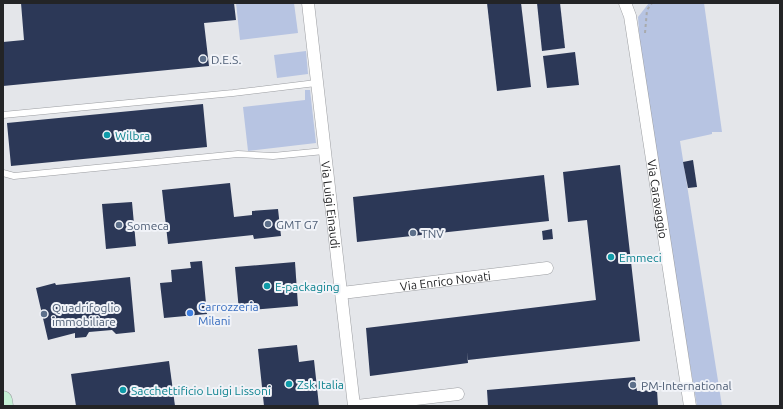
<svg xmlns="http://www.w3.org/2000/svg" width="783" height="409" font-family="Ubuntu,sans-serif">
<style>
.green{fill:#b7c4e2}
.building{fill:#2c3857}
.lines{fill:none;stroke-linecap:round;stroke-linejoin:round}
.lane-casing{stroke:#9b9da1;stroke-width:7}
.street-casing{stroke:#9b9da1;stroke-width:13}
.secondary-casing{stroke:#9b9da1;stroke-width:19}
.path{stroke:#a8aaad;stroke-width:2;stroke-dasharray:3 3;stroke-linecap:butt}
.lane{stroke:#fff;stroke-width:6}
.street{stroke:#fff;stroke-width:12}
.secondary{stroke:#c6f1d6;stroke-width:18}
.service-dot{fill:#5c6f8a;stroke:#f1f3f8;stroke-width:1.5}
.culture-dot{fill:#0f9aa8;stroke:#f1f3f8;stroke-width:1.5}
.shop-dot{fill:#3f7fe0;stroke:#f1f3f8;stroke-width:1.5}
.labels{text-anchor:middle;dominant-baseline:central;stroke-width:4;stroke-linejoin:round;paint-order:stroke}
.service-label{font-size:12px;fill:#4e5e75;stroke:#f1f3f8;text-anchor:start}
.culture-label{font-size:12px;fill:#0d838f;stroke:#f1f3f8;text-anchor:start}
.street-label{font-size:12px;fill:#232426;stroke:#f1f3f8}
.shop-label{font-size:12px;fill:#366cbe;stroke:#f1f3f8;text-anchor:start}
</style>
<rect width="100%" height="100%" fill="#e4e6ea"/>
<g class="green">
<path d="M236,3H294L298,33L240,40Z"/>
<path d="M649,3H704L722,132H712V134L680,141L722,406H697L643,85L638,17Z"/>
<path d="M306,51L308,74L277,78L274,55Z"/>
<path d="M305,90H310L316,143L248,151L243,107L305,100Z"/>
</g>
<g class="building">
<path d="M21,3H234L236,20L204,23L209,66L3,86V42L24,40Z"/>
<path d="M487,3H521L531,87L497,91Z"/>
<path d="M537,3H560L565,48L542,51Z"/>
<path d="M575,52L579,85L547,88L543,56Z"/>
<path d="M203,104L207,147L11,166L7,123Z"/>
<path d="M693,160L697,187L688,188L683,162Z"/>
<path d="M620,165L640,341L468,360L467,352L468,363L370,376L366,328L596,300L587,220L568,222L563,172Z"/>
<path d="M544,175L549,221L357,242L353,197Z"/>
<path d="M230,183L234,217L252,215V211L278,209L281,236L254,239L253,235L168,244L162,190Z"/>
<path d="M132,202L136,246L106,249L102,204Z"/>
<path d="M552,229L553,239L543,240L542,231Z"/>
<path d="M202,261L207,314L164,318L160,283L172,282L171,270L191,268L190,262Z"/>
<path d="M295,262L298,306L239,311L235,267Z"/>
<path d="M130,277L135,332L116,334L112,330L89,332L86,337L75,338V333L48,340L36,288L55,283L56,285Z"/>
<path d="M297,345L299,362L314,360L319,406H264L258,349Z"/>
<path d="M169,361L175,406H76L71,374Z"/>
<path d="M635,377L637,391L657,390L658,406H488L487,390Z"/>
</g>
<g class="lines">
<g class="lane-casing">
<g id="lane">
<path d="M3,115L233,93L316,83"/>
<path d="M3,173L14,176L238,154L273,156L324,151"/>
</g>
</g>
<g class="street-casing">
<g id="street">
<path id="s1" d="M308,3L354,406"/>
<path id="s2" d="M625,3L630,16L690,406"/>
<path id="s3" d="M342,293L547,268"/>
<path d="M357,406L458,394"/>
</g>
</g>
<g class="secondary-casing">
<path id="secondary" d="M3,400L4,406"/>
</g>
<path class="path" d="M645,33L647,10L652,3"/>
<use href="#lane" class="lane"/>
<use href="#street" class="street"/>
<use href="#secondary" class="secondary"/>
</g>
<g class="service-dot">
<circle cx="203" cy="59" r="4"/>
<circle cx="268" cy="224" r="4"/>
<circle cx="119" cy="225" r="4"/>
<circle cx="413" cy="233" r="4"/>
<circle cx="44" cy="314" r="4"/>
<circle cx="633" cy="385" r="4"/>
</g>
<g class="culture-dot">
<circle cx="107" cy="135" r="4"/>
<circle cx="611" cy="257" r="4"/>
<circle cx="267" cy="286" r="4"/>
<circle cx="289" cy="384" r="4"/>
<circle cx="123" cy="390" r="4"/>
</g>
<circle class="shop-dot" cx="190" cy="313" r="4"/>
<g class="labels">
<g class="service-label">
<text x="211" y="59">D.E.S.</text>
<text x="276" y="224">GMT G7</text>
<text x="127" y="225">Someca</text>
<text x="421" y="233">TNV</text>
<text x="52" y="307">Quadrifoglio<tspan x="52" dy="14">immobiliare</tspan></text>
<text x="641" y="385">PM-International</text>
</g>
<g class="culture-label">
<text x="115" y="135">Wilbra</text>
<text x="619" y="257">Emmeci</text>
<text x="275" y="286">E-packaging</text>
<text x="297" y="384">Zsk Italia</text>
<text x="131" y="390">Sacchettificio Luigi Lissoni</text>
</g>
<g class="street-label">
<text stroke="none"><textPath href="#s2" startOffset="199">Via Caravaggio</textPath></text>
<text stroke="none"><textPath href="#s1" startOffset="203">Via Luigi Einaudi</textPath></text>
<text stroke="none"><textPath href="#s3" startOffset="104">Via Enrico Novati</textPath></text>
</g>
<g class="shop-label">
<text x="198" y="306">Carrozzeria<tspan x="198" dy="14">Milani</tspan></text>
</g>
</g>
<rect width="783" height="409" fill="none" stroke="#232426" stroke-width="8"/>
</svg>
